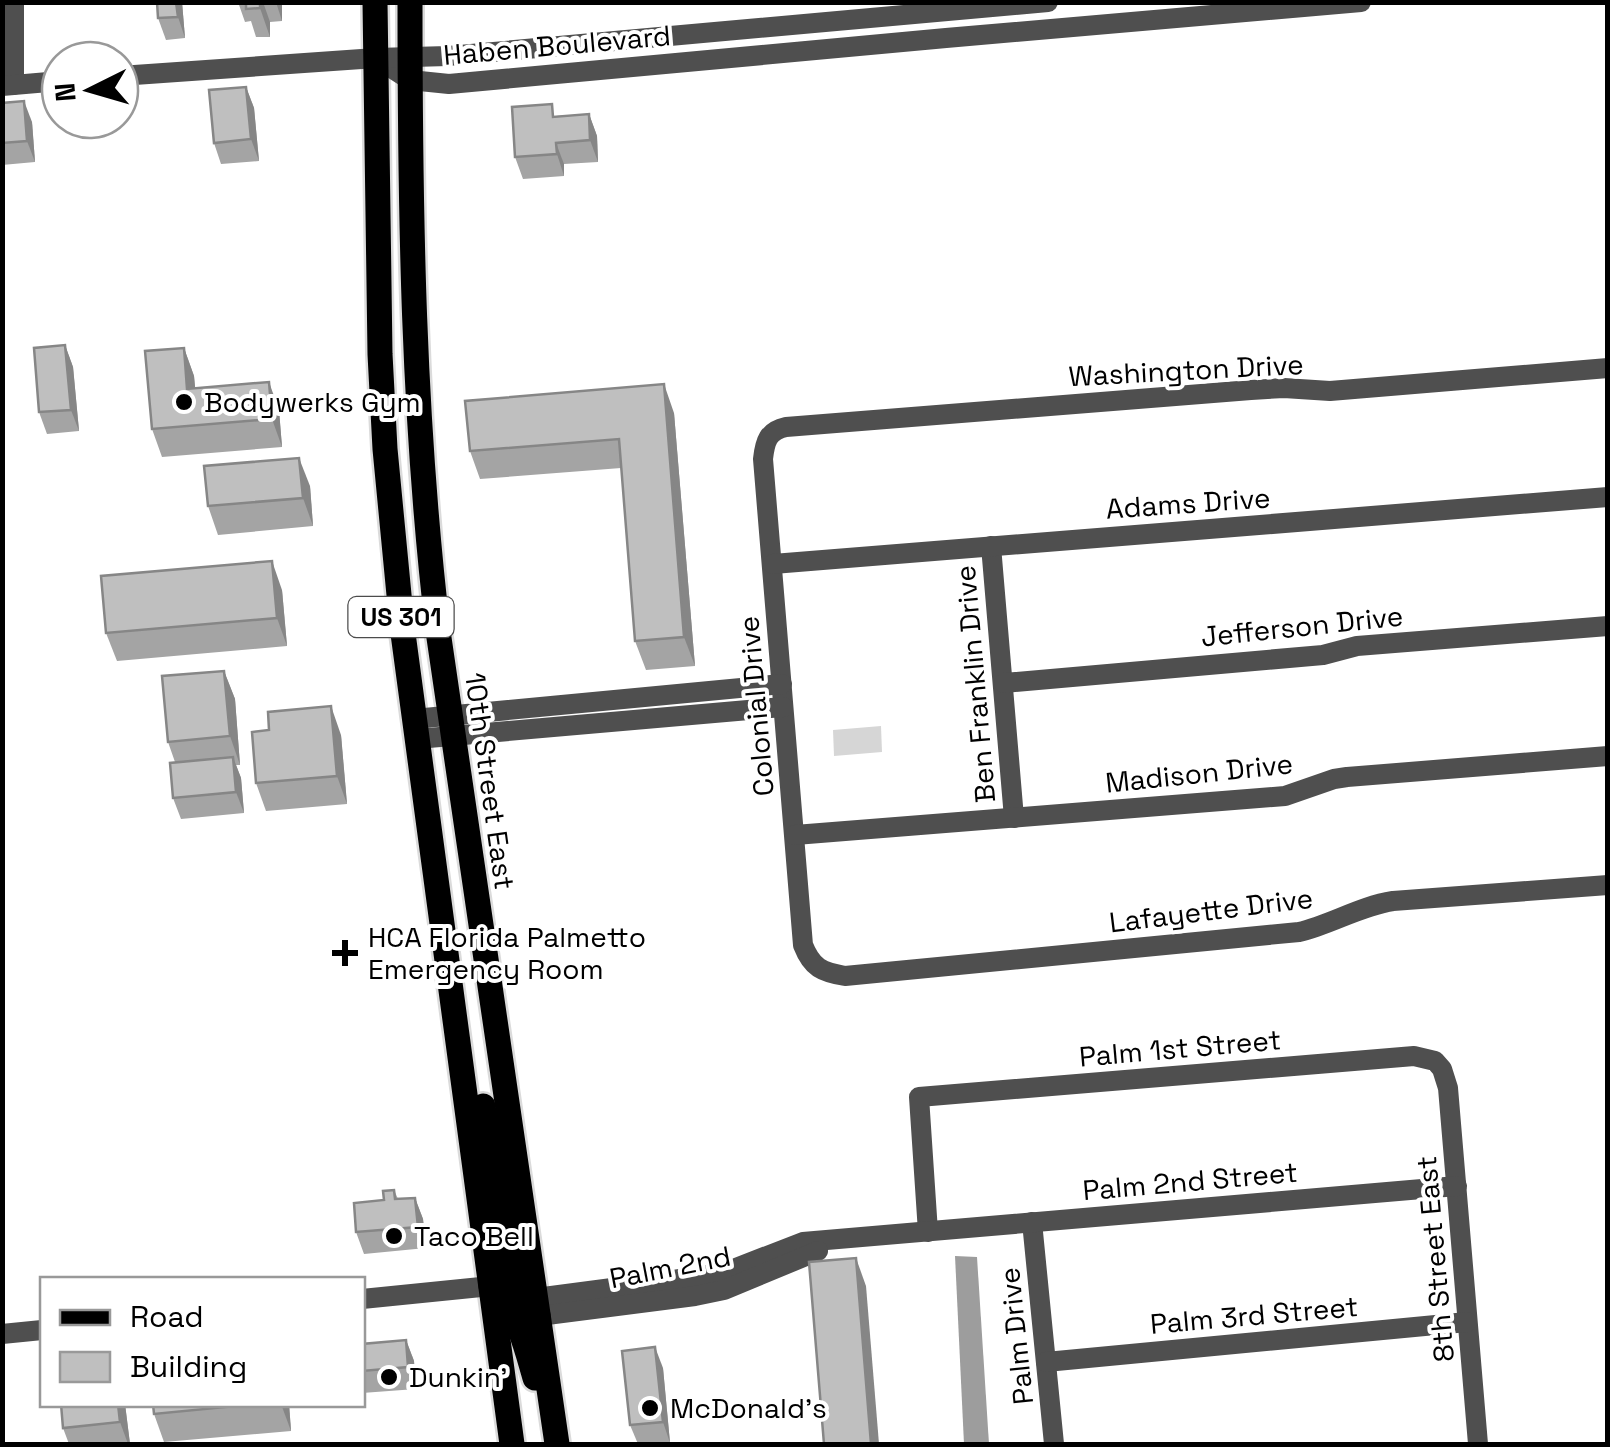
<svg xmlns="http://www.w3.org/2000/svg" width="1610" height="1447" font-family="'Space Grotesk',sans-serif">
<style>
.green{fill:#d6d6d6}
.water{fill:#9d9d9d}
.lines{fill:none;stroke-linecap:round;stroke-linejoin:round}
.major-casing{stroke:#dbdbdb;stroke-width:30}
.minor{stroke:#4f4f4f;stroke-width:20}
.major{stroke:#000;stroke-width:25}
.wall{fill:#a4a4a4}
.shaded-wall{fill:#868686}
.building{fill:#bfbfbf;stroke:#868686;stroke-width:2.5}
.poi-dot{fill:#000;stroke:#fff;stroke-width:4}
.labels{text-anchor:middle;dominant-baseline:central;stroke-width:8;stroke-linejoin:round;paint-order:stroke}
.shield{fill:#fff;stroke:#4c4c4c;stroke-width:2.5}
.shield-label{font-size:25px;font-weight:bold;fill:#000}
.street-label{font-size:28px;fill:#000;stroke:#fff}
.poi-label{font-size:28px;fill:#000;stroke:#fff;text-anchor:start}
</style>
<rect width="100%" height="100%" fill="#fff"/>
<path class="green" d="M881,726L882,752L834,756L833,730Z"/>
<path class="water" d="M955,1256L977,1257L989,1444H964Z"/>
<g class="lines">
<g class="major-casing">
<g id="major">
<path d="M375,2L380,354L385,449L402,626L512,1444"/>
<path d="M410,2C410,214 413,420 438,631L557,1444"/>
<path d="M483,1106L509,1264L518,1290L538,1315"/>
<path d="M491,1286C518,1310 525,1344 535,1378"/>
</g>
</g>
<g class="minor">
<path d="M14,2V85"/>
<path d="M376,58L410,80L449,84L946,38L1361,2"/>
<path d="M120,76L376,58L448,56L1048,2"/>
<path d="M2,86L60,81"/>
<path d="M1608,368L1330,391L1284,388L1251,390L786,427C768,431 765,441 763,459L803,945C812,968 822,972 845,976L1299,932C1332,924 1360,906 1393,901L1608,885"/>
<path d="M991,546L1014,818"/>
<path d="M773,564L1608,497"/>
<path d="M1004,683L1323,655L1357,646L1608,626"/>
<path d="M414,719L782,684"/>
<path d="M417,739L783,707"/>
<path d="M795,835L1285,796L1334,779L1347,777L1608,756"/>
<path d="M1032,1222L1054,1444"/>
<path d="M928,1232L919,1097L1414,1056L1435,1061L1442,1069L1448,1088L1478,1444"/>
<path d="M536,1298L695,1277L728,1271L803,1242L1457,1186"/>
<path d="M362,1299L491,1286"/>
<path d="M539,1316L695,1296L724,1290L818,1251"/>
<path d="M2,1334L42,1330"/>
<path d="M1046,1362L1467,1322"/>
</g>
<use href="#major" class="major"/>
</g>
<g class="wall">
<path d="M182,2L185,38L166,40L158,18Z"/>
<path d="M238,2H282V21L270,22V37H256L251,21L245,22Z"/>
<path d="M246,87L254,108L259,161L221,164L214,143Z"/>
<path d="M2,103L32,122L35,162L2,165Z"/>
<path d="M589,114L597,136L598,162L564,164V176L523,179L515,157L556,116Z"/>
<path d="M65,345L73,367L79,431L47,434L39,412Z"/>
<path d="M184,348L194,376L195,388L279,410L282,447L162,457L152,429Z"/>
<path d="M674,413L695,666L646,670L635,641L621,468L480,479L470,451Z"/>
<path d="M310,486L313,526L218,535L208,506Z"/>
<path d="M282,590L287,646L117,661L106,633Z"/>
<path d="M224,671L235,699L240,765H236L241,778L244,813L181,819L173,798L175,762L168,742Z"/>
<path d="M341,735L347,804L266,811L256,783Z"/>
<path d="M394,1190L398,1199L415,1198L423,1219L426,1248L364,1254L356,1232Z"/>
<path d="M406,1340L414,1361L416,1389L362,1393V1344Z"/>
<path d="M663,1368L670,1443L638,1444L630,1425Z"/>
<path d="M125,1404L130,1444H69L63,1428Z"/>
<path d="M153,1404H289L291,1431L164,1442L154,1414Z"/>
</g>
<g class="shaded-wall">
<path d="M176,2H182L185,38L178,17Z"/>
<path d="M260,2H263L270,22V37L260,8Z"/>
<path d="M276,2H282V21Z"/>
<path d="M246,87L254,108L259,161L251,139Z"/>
<path d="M24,101L32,122L35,162L27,141Z"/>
<path d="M589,114L597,136L598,162L590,140Z"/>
<path d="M556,143L564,164V176L557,154Z"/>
<path d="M65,345L73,367L79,431L71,410Z"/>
<path d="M184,348L194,376L198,417L187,389Z"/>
<path d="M269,382L279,410L282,447L272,419Z"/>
<path d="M664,384L674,413L695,666L684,637Z"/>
<path d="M299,458L310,486L313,526L303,498Z"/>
<path d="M272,561L282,590L287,646L277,618Z"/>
<path d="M224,671L235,699L240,765L230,736Z"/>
<path d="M331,706L341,735L347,804L337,776Z"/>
<path d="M233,757L241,778L244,813L236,792Z"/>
<path d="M415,1198L423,1219L426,1248L418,1227Z"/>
<path d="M856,1258L866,1286L879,1444H871Z"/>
<path d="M406,1340L414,1361L416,1389L408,1367Z"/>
<path d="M655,1347L663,1368L670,1443L663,1422Z"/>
<path d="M118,1404H125L130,1444H128L120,1422Z"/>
<path d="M281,1404H289L291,1431Z"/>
</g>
<g class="building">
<path d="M157,2H176L178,17L158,18Z"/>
<path d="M246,2H260V8L246,9Z"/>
<path d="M246,87L251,139L214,143L209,90Z"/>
<path d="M24,101L27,141L2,143V103Z"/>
<path d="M552,104L553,117L589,114L590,140L556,143L557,154L515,157L512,107Z"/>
<path d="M65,345L71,410L39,412L34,348Z"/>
<path d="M184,348L187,389L269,382L272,419L152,429L145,351Z"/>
<path d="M664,384L684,637L635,641L619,439L470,451L465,401Z"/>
<path d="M299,458L303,498L208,506L204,466Z"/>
<path d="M272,561L277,618L106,633L101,576Z"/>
<path d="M224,671L230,736L168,742L162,676Z"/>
<path d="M331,706L337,776L256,783L252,732L269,730L268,712Z"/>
<path d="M233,757L236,792L173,798L170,763Z"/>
<path d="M394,1190L395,1199L415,1198L418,1227L356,1232L354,1203L384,1200L383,1191Z"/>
<path d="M856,1258L871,1444H824L809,1262Z"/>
<path d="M406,1340L408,1367L362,1371V1344Z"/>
<path d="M655,1347L663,1422L630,1425L622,1351Z"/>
<path d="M61,1404H118L120,1422L63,1428Z"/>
<path d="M153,1404H257L154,1414Z"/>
</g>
<g class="poi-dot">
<circle cx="184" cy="402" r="10"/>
<path d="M340 938h10v10h10v10h-10v10h-10v-10h-10v-10h10z"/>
<circle cx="394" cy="1236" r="10"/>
<circle cx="389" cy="1377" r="10"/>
<circle cx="650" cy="1408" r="10"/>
</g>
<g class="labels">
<rect class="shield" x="348.5" y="597" width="105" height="40" rx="8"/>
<g class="shield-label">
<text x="401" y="617">US 301</text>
</g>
<g class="street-label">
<text transform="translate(557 45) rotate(-5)">Haben Boulevard</text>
<text transform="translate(1186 370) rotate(-3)">Washington Drive</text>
<text transform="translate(1188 503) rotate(-4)">Adams Drive</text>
<text transform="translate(1302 626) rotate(-6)">Jefferson Drive</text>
<text transform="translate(975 684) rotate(-95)">Ben Franklin Drive</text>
<text transform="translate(756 706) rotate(-95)">Colonial Drive</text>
<text transform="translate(1199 773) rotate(-6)">Madison Drive</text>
<text transform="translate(490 781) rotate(82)">10th Street East</text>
<text transform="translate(1211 910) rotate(-7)">Lafayette Drive</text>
<text transform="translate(1180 1048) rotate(-5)">Palm 1st Street</text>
<text transform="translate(1190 1181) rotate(-5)">Palm 2nd Street</text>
<text transform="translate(1435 1259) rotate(-95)">8th Street East</text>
<text transform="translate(670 1267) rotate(-11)">Palm 2nd</text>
<text transform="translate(1254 1315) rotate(-5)">Palm 3rd Street</text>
<text transform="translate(1016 1336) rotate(-96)">Palm Drive</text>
</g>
<g class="poi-label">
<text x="204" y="402">Bodywerks Gym</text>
<text x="368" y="937">HCA Florida Palmetto<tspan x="368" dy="32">Emergency Room</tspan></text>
<text x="414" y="1236">Taco Bell</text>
<text x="409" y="1377">Dunkin'</text>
<text x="670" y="1408">McDonald's</text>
</g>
</g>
<rect width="1610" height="1447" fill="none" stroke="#000000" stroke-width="10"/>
<rect x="40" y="1277" width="325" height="130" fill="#ffffff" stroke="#999999" stroke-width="2.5"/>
<rect x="60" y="1310" width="50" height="15" fill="#000000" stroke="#999999" stroke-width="2.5"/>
<text x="130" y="1327" font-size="30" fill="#000000">Road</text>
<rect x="60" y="1352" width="50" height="30" fill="#bfbfbf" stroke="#999999" stroke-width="2.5"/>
<text x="130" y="1377" font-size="30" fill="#000000">Building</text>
<g transform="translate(90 90) rotate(265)"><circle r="48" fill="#ffffff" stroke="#999999" stroke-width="2.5"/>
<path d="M0-8L18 38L0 25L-18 38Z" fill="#000000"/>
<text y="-15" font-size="28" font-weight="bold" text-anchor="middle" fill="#000000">N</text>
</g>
</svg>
